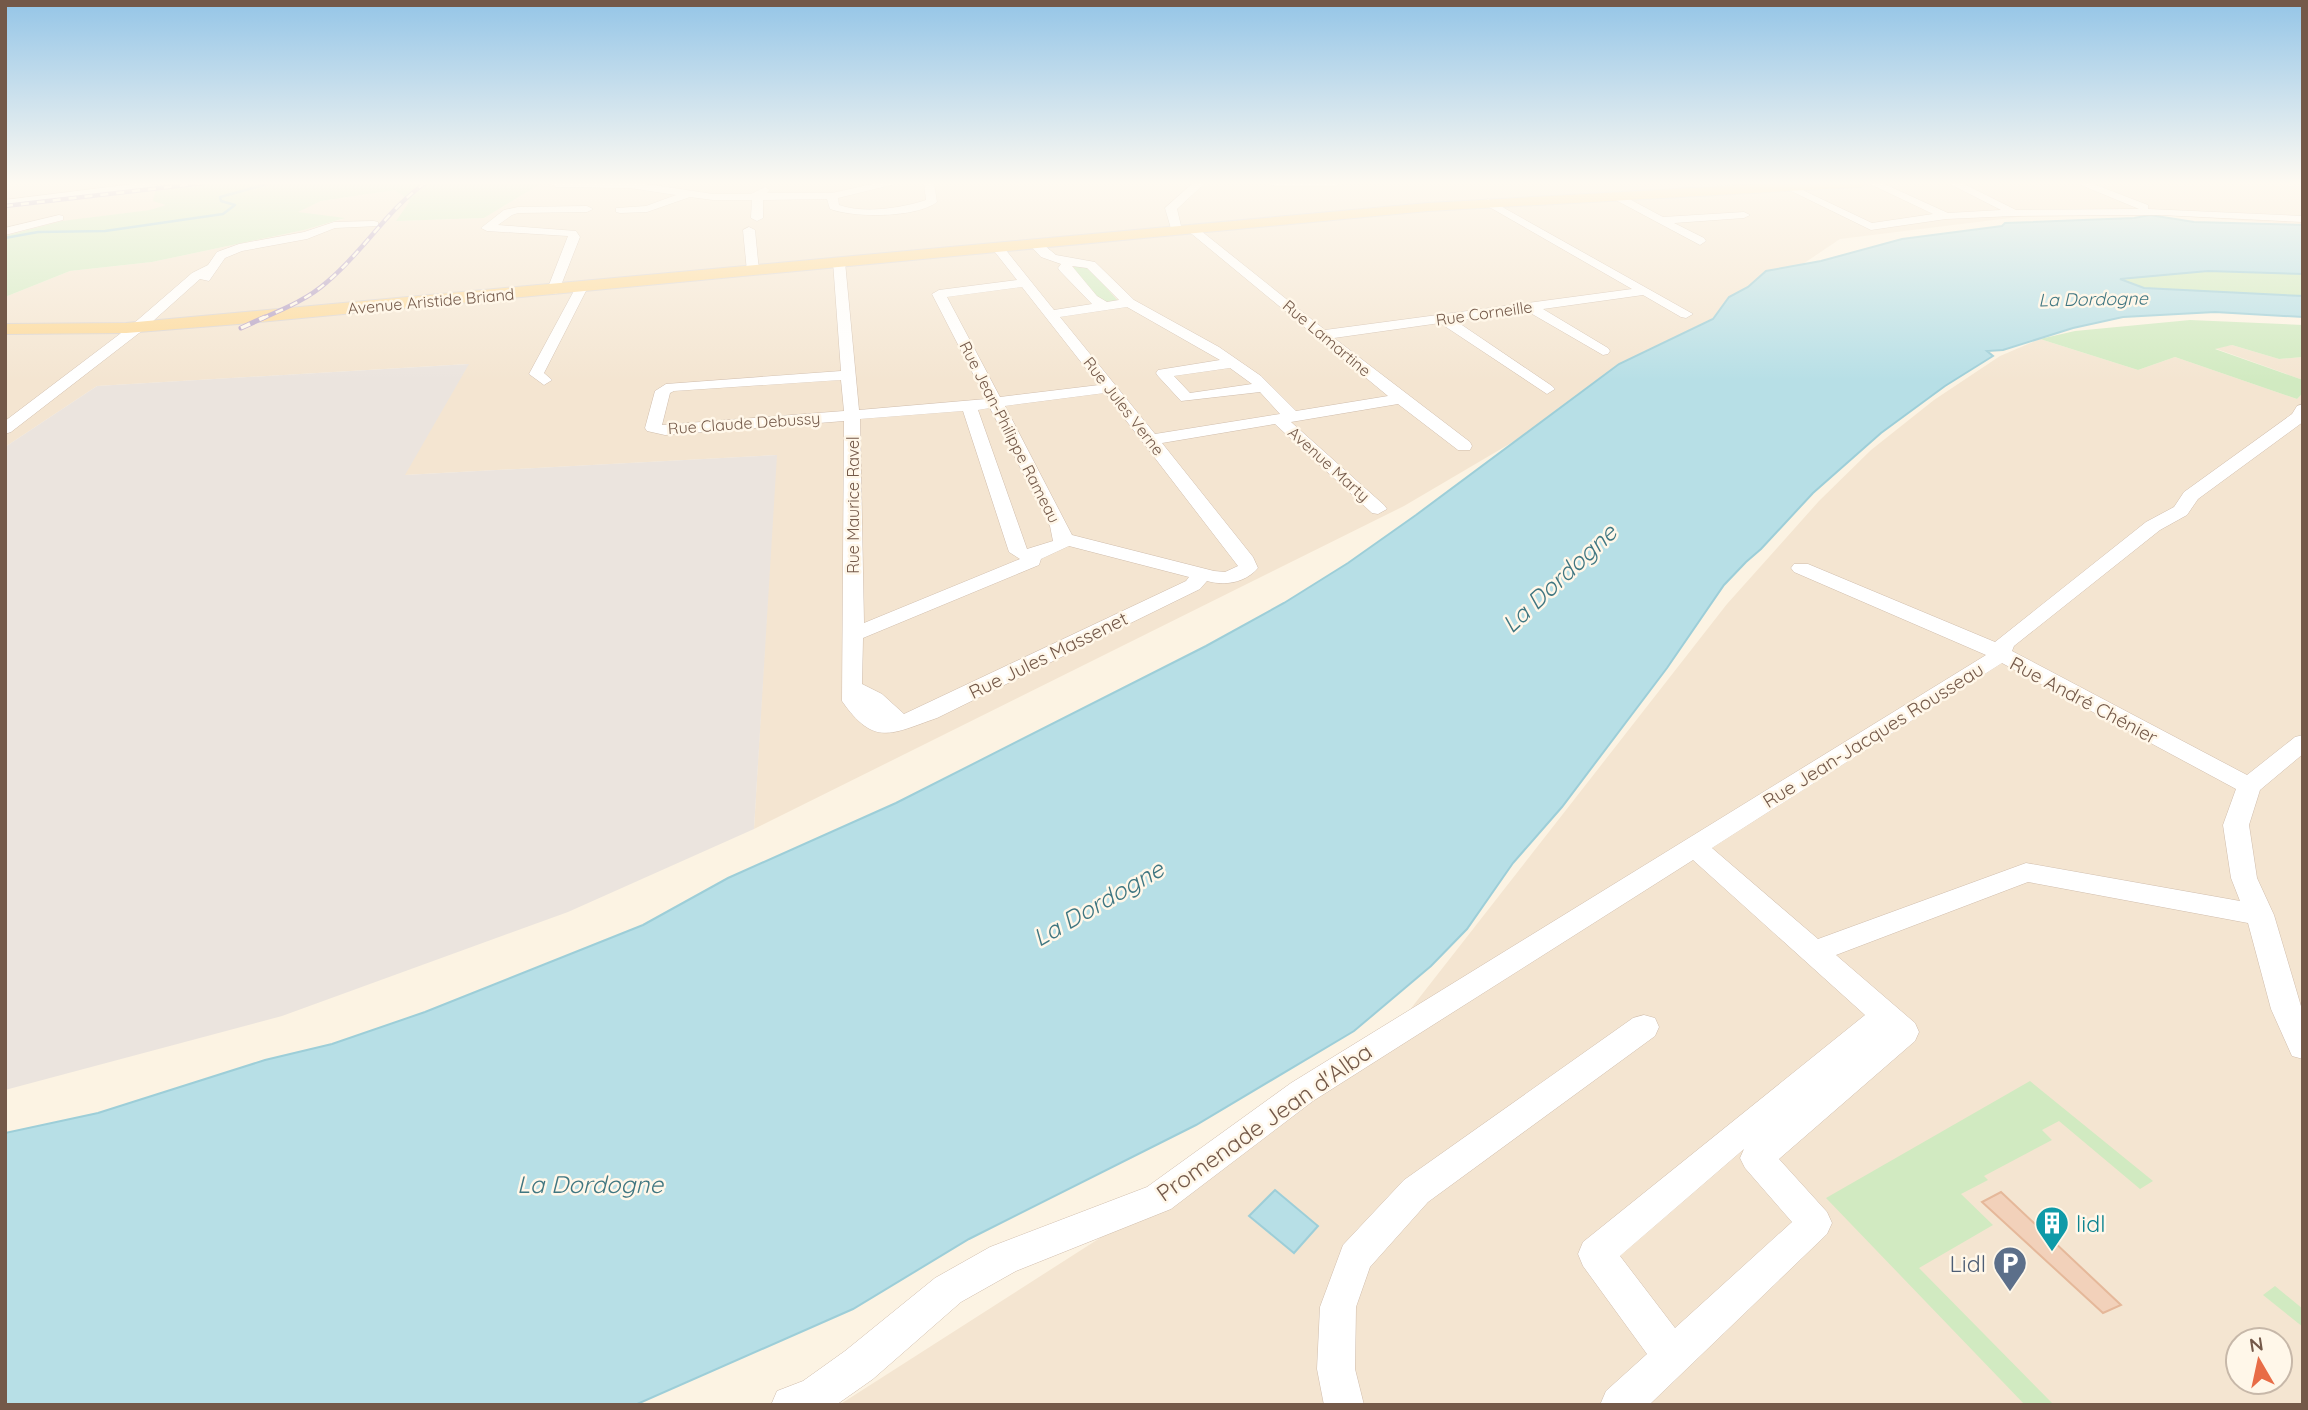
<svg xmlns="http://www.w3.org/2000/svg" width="2308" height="1410" font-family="Quicksand,sans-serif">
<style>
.residential{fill:#f4e5d1;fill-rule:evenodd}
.industrial{fill:#ebe4de}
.green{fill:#d1eac1}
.water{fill:#b7dfe6;stroke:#9dced8;stroke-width:2}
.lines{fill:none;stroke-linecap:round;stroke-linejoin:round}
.stream{stroke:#9dced8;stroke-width:2.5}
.building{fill:#f2d1ba;stroke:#e5b89a;stroke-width:2}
.minor-casing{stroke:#d0bdac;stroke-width:1}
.major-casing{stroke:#dbd4d0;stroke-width:2}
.minor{fill:#fff;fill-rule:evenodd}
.major{fill:#fcd99a;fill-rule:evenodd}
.rail-far1-casing{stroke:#b5a1c6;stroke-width:4.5}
.rail-casing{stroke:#b5a1c6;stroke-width:5}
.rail-far1{stroke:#fff7e9;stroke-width:2.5;stroke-dasharray:8;stroke-linecap:butt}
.rail{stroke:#fff7e9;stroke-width:3.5;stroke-dasharray:10;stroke-linecap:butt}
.labels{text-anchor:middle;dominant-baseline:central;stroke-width:5;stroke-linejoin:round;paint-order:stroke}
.far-street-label{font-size:16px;fill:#745949;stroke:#fff7e9}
.far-water-label{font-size:18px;font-style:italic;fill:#3f7681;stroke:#fff7e9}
.street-label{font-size:19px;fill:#745949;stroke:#fff7e9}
.near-street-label{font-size:23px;fill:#745949;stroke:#fff7e9}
.near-culture-label{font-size:23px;fill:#0d838f;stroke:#fff7e9;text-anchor:start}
.near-service-label{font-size:23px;fill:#4e5e75;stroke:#fff7e9;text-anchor:end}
.near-water-label{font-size:24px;font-style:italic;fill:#3f7681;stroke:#fff7e9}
</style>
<rect width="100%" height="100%" fill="#fcf3e3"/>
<g class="residential">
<path d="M5,183H240L161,209L88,218L5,236Z"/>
<path d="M542,183H2303V225L2082,209L1840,239L1712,325L1404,506L754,829L776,455L404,475L468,364L97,386L5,447V297L70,271L152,262L304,230L343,219L296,212L321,201L395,190L411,201L398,221L484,218Z"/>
<path d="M2040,339L2138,370L2175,357L2297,399L2303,393V1405H839L1114,1229L1373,1057L1727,604L1819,501L1871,450L1934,400L2000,356ZM2238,1340H2280V1382H2238Z"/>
<path d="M2232,345L2279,359L2303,357V380L2214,348Z"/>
</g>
<path class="industrial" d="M469,364L405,475L777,455L754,829L568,912L282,1016L5,1090V447L97,386Z"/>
<g class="green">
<path d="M216,183H542L484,218L396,221L410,201L395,190L321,201L298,212L345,218L304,230L152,262L70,271L5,297V236L62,221L150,210L166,205L153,201L155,191Z"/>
<path d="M1077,266L1088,267L1118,301L1102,303L1072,268Z"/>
<path d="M2208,271L2303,274V296L2144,288L2119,279L2122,277Z"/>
<path d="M2190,320L2303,325V357L2279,359L2232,345L2215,349L2303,380V393L2297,399L2175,357L2138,370L2040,339L2075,331Z"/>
<path d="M2030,1081L2153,1181L2140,1189L2059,1121L2042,1130L2052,1140L1984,1176L1988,1180L1961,1194L1993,1225L1919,1268L2054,1405H2025L1826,1198Z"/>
<path d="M2275,1286L2303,1309V1327L2263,1295Z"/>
</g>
<g class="water">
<path d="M2150,215L2194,222L2303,225V274L2208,271L2120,279L2144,288L2303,296V317L2215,312L2123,317L2073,328L2003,350L1987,351L1993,356L1945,386L1881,433L1813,493L1761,549L1746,562L1724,585L1667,668L1562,807L1513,863L1467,929L1431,966L1354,1031L1196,1125L969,1239L853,1309L635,1405H5V1133L98,1113L265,1060L332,1044L425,1012L643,925L728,878L896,803L1206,646L1284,603L1348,563L1416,515L1619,364L1713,319L1729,297L1748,287L1766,271L1821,261L1902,239L2002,226L2005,223L2134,218Z"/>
<path d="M1275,1190L1318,1226L1294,1253L1249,1216Z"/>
</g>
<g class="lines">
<path class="stream" d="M5,238L38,232L105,231L223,214L235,205L221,201L220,197L271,183"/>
</g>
<path class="building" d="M2001,1192L2121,1305L2103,1313L1982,1202Z"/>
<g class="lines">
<g class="minor-casing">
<g id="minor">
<path d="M141,183L158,185L153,188L5,206V200Z"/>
<path d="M640,183L713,194H751L765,187L770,190L767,193H832L877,183H899L838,198L839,205C865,214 901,208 926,200L924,183H934L937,202C916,218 855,218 830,209L827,199L763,200V218L757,221L751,218L752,200H713L690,197L647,212L620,213L616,212V208L646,206L676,195L630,188L556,187L551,184Z"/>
<path d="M1193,183H1205L1177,209L1182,230L1172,232L1165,208Z"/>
<path d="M1270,183H1341L1336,186H1275Z"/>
<path d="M1868,183H1882L1948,213L2001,210L1948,183H1962L2016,210L2139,209L2076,183H2091L2148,205V209L2303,216V222L2160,215L2013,216L1946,219L1871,230L1783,187L1792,185L1872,223L1933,214Z"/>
<path d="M1610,193H1618L1663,217L1744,212L1750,215L1744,218L1674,223L1704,238L1706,241L1700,245L1610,197Z"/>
<path d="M1488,199L1693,314L1686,318L1681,317L1643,295L1543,309L1608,348L1610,351L1608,354L1603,355L1527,311L1456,321L1552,386L1555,389L1547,394L1440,323L1334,338L1470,442L1472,446L1470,450H1458L1398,404L1291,422L1384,505L1387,509L1378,514L1372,513L1275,424L1162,443L1253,557L1258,568C1245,583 1225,586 1207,581L1200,589L937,718C891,734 874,747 842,701L844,421L665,435L647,431L645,428L655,391L666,384L841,371L833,262L839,258L845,262L859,410L986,399L932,294L939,290L1017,280L991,247L997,243L1001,244L1054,310L1092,304L1060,271L1058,268L1061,264L1041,257L1028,243L1030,240H1038L1056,255L1095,262L1134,300L1219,347L1261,376L1296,411L1388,396L1187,230V226H1195L1325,330L1632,289L1484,204L1483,202ZM1072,266L1087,268L1119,300L1107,302L1097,296ZM1022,287L1099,385L1000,397L947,297ZM1127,307L1220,360L1158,370L1156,373L1158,376L1181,401L1260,392L1280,414L1155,434L1060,317ZM1230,368L1252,384L1190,393L1174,376ZM841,380L844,411L662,425L670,393L674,391ZM1105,393L1238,566L1225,572L1214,571L1072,535L1005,406ZM990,408L1050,526L1053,541L1027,549L978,410ZM963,411L1009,552L1020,559L864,623L860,419ZM1069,546L1189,577L1186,581L904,714L882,694L862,684L863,638L1039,565L1041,559Z"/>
<path d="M518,207L587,206L593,209L587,212L518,213L512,215L498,225L576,231L580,237L558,293L553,294L547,290L568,236L487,231L481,228L504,210Z"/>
<path d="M59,215L63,216V220L5,235V228Z"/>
<path d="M374,221L378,222V226L335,228L307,239L242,251L225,258L209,281L200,279L143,330L11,432L5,434V421L133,324L192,273L208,265L217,252L239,244L304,232L334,222Z"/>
<path d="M749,227L755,230L759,271L753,275L747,271L743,230Z"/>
<path d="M582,283L588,287L544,373L552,380L544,385L529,374L576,287Z"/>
<path d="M2303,404V422L2198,499L2187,515L2160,530L2014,646L2012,651L2247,775L2295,737L2303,735V754L2260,790L2249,825L2257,878L2274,915L2303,1013V1059L2292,1056L2271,1009L2248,923L2028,882L1836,955L1915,1023L1919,1032L1915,1041L1779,1159L1827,1212L1832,1223L1827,1234L1649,1405H1600L1606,1391L1647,1354L1583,1266L1578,1254L1583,1242L1865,1015L1693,860L1313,1101L1171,1209L1016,1271L961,1302L873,1379L836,1405H771L777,1391L803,1381L845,1351L935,1278L990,1247L1147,1187L1291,1083L1986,655L1794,572L1791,568L1794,564H1808L1995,642L2146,522L2174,507L2184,492L2292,414L2297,406ZM2002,663L2236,789L2223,825L2231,878L2240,901L2026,863L1818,939L1712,848ZM1744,1149L1740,1158L1745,1168L1792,1222L1675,1328L1620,1256Z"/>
<path d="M1644,1015L1655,1018L1659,1027L1655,1036L1428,1202L1370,1267L1356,1307L1355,1369L1364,1405H1324L1317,1369L1320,1307L1343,1245L1404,1180L1633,1018Z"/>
</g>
</g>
<g class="major-casing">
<path id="major" d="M1781,183H1868L1861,187L1428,211L238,324L126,333L5,334V324L126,323L1428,203Z"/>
</g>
<use href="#minor" class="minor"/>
<use href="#major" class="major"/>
<g class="rail-far1-casing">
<g id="rail-far1">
<path d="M5,206L203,183"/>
<path d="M261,319C284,309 308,299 327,282C363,252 386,211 425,183"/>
</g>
</g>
<g class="rail-casing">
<path id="rail" d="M241,328L265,317"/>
</g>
<use href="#rail-far1" class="rail-far1"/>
<use href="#rail" class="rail"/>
</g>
<linearGradient id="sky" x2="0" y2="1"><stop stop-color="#94c5e7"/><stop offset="0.48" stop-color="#fefaf2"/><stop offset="1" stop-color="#fefaf2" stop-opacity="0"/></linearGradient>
<rect width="2308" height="381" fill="url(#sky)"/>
<defs>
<g id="building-pin" transform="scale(1.75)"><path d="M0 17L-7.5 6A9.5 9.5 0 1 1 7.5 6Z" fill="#0f9aa8" stroke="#fff7e9"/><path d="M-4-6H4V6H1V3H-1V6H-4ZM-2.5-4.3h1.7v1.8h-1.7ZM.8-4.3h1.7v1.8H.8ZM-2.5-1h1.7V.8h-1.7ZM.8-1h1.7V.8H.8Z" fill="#fff"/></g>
<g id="parking-pin" transform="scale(1.75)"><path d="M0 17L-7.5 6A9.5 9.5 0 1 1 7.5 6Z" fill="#5c6f8a" stroke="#fff7e9"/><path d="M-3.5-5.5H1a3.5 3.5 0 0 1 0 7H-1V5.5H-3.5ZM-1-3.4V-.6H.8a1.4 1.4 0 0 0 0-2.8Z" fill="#fff"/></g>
</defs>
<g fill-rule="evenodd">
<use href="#building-pin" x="2052" y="1223"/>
<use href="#parking-pin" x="2010" y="1263"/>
</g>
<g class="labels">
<g class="far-street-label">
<text transform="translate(431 301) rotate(-5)">Avenue Aristide Briand</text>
<text transform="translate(1484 313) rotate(-8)">Rue Corneille</text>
<text transform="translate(1327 338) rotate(40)">Rue Lamartine</text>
<text transform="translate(1124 406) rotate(52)">Rue Jules Verne</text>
<text transform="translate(744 423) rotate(-4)">Rue Claude Debussy</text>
<text transform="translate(1010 432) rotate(63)">Rue Jean-Philippe Rameau</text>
<text transform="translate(1329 464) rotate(42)">Avenue Marty</text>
<text transform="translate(853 505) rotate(-90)">Rue Maurice Ravel</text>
</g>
<g class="far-water-label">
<text transform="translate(2093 299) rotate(-1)">La Dordogne</text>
</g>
<g class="street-label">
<text transform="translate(1048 655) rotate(-26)">Rue Jules Massenet</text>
<text transform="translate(2084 700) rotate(28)">Rue André Chénier</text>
<text transform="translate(1873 735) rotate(-32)">Rue Jean-Jacques Rousseau</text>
</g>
<g class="near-street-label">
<text transform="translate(1264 1122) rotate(-35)">Promenade Jean d'Alba</text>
</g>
<g class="near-culture-label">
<text x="2076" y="1223">lidl</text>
</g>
<g class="near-service-label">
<text x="1986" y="1263">Lidl</text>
</g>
<g class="near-water-label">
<text transform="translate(1559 578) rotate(-43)">La Dordogne</text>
<text transform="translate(1098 903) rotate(-30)">La Dordogne</text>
<text x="590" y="1184">La Dordogne</text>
</g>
</g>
<rect width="2308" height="1410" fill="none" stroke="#745949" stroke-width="14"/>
<g transform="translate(2259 1361) rotate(351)"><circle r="33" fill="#fff7e9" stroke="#c7b8a9" stroke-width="2"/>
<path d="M0-5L12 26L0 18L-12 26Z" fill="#e86c46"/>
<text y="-10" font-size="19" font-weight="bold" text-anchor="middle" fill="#745949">N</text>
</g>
</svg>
